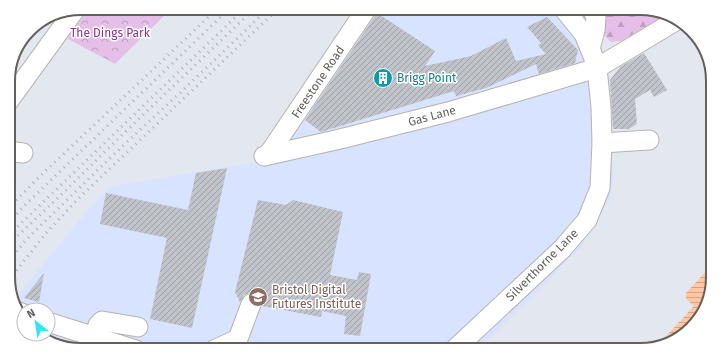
<svg xmlns="http://www.w3.org/2000/svg" width="721" height="358" font-family="'Fira Sans',sans-serif">
<style>
.commercial{fill:#d8e3ff}
.forest{fill:url(#forest-firs)}
.park{fill:url(#park-crowns)}
.water{fill:url(#water-rules)}
.building{fill:url(#building-hatch)}
.lines{fill:none;stroke-linecap:round;stroke-linejoin:round}
.minor-casing{stroke:#b7b3af;stroke-width:21}
.minor{stroke:#fff;stroke-width:19}
.rail{stroke:#b1b0af;stroke-width:3;stroke-dasharray:1 5;stroke-linecap:butt}
.labels{text-anchor:middle;dominant-baseline:central;stroke-width:3;stroke-linejoin:round;paint-order:stroke}
.park-label{font-size:12px;fill:#8b338c;stroke:#fff}
.culture-label{font-size:12px;fill:#0d838f;stroke:#fff;text-anchor:start}
.street-label{font-size:12px;fill:#65605c;stroke:#fff}
.education-label{font-size:12px;fill:#785e54;stroke:#fff;text-anchor:start}
.rim{fill:none;stroke:#65605c;stroke-width:2}
</style>
<defs>
<pattern id="forest-firs" width="22" height="20" patternUnits="userSpaceOnUse"><rect width="22" height="20" fill="#e5bfe7"/><path d="M5 1l3.5 6h-7zM16 11l3.5 6h-7z" fill="#bd9fbe"/></pattern>
<pattern id="park-crowns" width="20" height="18" patternUnits="userSpaceOnUse"><rect width="20" height="18" fill="#e5bfe7"/><path d="M2 6a3 3 0 1 1 6 0M12 15a3 3 0 1 1 6 0" fill="none" stroke="#bd9fbe"/></pattern>
<pattern id="water-rules" width="6" height="5" patternUnits="userSpaceOnUse"><rect width="6" height="5" fill="#ffc6a3"/><path d="M0 2.5h6" fill="none" stroke="#d2a488"/></pattern>
<pattern id="building-hatch" width="6" height="6" patternUnits="userSpaceOnUse"><rect width="6" height="6" fill="#c0c3ca"/><path d="M-1 1l2-2M0 6l6-6M5 7l2-2" fill="none" stroke="#a0a2a7"/></pattern>
</defs>
<rect width="100%" height="100%" fill="#e3e7ef"/>
<path class="commercial" d="M369,8H601L589,16L610,80L613,180L610,199L593,227L579,241L583,245L531,298L476,350H81L49,343L38,334H48V310H24L23,321L14,301L22,290L87,211L110,187L273,159Z"/>
<path class="forest" d="M600,8H640L667,14L637,32L621,41L611,42L605,36V20Z"/>
<path class="park" d="M89,8H172L115,64L68,39Z"/>
<path class="water" d="M713,264V278L706,309L681,338L657,346L694,306L686,299V293Z"/>
<g class="building">
<path d="M377,13L435,51L425,66L471,56L506,38L516,61L546,54L538,45L541,43L527,27L547,17L578,50L575,63L539,74L536,64L486,88L456,96L454,91L321,132L305,120Z"/>
<path d="M644,53L667,90L654,97L650,90L635,99L637,124L629,129H613L610,80L620,67Z"/>
<path d="M227,168L192,328L150,319L167,238L100,224L106,193L188,210L196,173Z"/>
<path d="M258,200L286,205L293,200L343,212L330,275L357,280L359,272L371,274L360,336L344,334L346,316L322,311L321,317L262,306V302L260,297L254,294L250,293L244,295L240,302L235,292Z"/>
<path d="M44,273L39,302L24,298Z"/>
</g>
<g class="lines">
<g class="minor-casing">
<g id="minor">
<path d="M590,49L595,30L596,18L592,8"/>
<path d="M8,102L74,11"/>
<path d="M602,143L649,140"/>
<path d="M8,151L23,153"/>
<path d="M268,155L367,8"/>
<path d="M264,156L336,140L448,112L597,68L677,20"/>
<path d="M19,312L24,314"/>
<path d="M48,322L136,350"/>
<path d="M95,337L98,325L102,321L138,327"/>
<path d="M214,350L238,339L251,304"/>
<path d="M454,350L562,249L587,220L600,188L602,143L601,107L597,68L593,56L584,34L563,8"/>
</g>
</g>
<use href="#minor" class="minor"/>
<g class="rail">
<path d="M8,209L37,179L218,8"/>
<path d="M9,223L24,206L230,8"/>
<path d="M9,235L245,8"/>
<path d="M9,244L62,194L121,136L255,8"/>
<path d="M9,261L25,241L109,159L142,128L181,92L269,8"/>
<path d="M9,280L46,233L79,198L279,8"/>
</g>
</g>
<defs>
<g id="building-disc" transform="scale(1)"><circle r="9.5" fill="#0f9aa8" stroke="#fff"/><path d="M-4-6H4V6H1V3H-1V6H-4ZM-2.5-4.3h1.7v1.8h-1.7ZM.8-4.3h1.7v1.8H.8ZM-2.5-1h1.7V.8h-1.7ZM.8-1h1.7V.8H.8Z" fill="#fff"/></g>
<g id="university-disc" transform="scale(1)"><circle r="9.5" fill="#8d6e63" stroke="#fff"/><path d="M0-5L7-2L0 1L-7-2ZM-4 1L0 2.5L4 1V4Q0 6-4 4Z" fill="#fff"/></g>
</defs>
<g fill-rule="evenodd">
<use href="#building-disc" x="383" y="78"/>
<use href="#university-disc" x="258" y="297"/>
</g>
<g class="labels">
<g class="park-label">
<text x="110" y="33">The Dings Park</text>
</g>
<g class="culture-label">
<text x="397" y="78">Brigg Point</text>
</g>
<g class="street-label">
<text transform="translate(318 82) rotate(-56)">Freestone Road</text>
<text transform="translate(432 116) rotate(-15)">Gas Lane</text>
<text transform="translate(542 265) rotate(-45)">Silverthorne Lane</text>
</g>
<g class="education-label">
<text x="272" y="290">Bristol Digital<tspan x="272" dy="14">Futures Institute</tspan></text>
</g>
</g>
<path d="M0 0H721V358H0ZM81 15H640A66 66 0 0 1 706 81V277A66 66 0 0 1 640 343H81A66 66 0 0 1 15 277V81A66 66 0 0 1 81 15Z" fill="#fff" fill-rule="evenodd"/>
<path class="rim" d="M81 15H640A66 66 0 0 1 706 81V277A66 66 0 0 1 640 343H81A66 66 0 0 1 15 277V81A66 66 0 0 1 81 15Z"/>
<g transform="translate(36 322) rotate(330)"><circle r="19" fill="#ffffff" stroke="#c1bfbe"/>
<path d="M0-3L7 15L0 10L-7 15Z" fill="#29ebf0"/>
<text y="-6" font-size="11" font-weight="bold" text-anchor="middle" fill="#65605c">N</text>
</g>
</svg>
